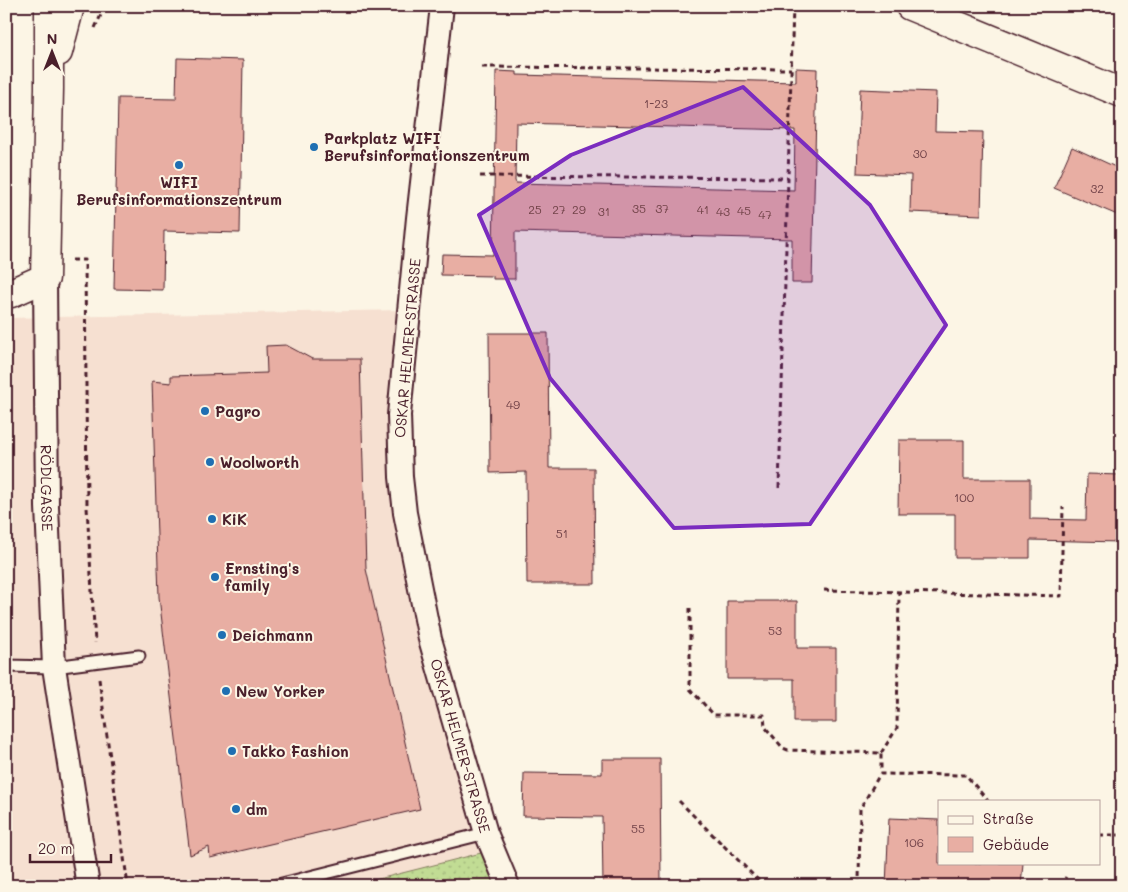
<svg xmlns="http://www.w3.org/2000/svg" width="1128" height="892" font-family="Mali,sans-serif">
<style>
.built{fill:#f6e0d1}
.grass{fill:url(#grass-dots);stroke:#867e60}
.building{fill:#e8aea3;stroke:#4a1f2b;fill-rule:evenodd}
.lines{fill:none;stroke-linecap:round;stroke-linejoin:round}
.lane-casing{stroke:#4a1f2b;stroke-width:15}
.street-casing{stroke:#4a1f2b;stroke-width:26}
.secondary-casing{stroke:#4a1f2b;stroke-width:31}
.path{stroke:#4a1f2b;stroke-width:3;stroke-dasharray:5 4;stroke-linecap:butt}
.lane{stroke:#fcf5e5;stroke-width:11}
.street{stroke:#fcf5e5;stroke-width:22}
.secondary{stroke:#fcf5e5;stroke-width:28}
.marked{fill:#7b2cbf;fill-opacity:0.2;stroke:#7b2cbf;stroke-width:4;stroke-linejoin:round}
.poi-dot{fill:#1f6fb2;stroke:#fcf5e5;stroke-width:2}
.labels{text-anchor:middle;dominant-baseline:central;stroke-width:4;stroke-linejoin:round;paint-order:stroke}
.number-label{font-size:12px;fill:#724349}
.poi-label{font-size:15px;font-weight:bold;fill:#4a1f2b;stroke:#fcf5e5;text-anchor:start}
.street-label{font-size:15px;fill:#4a1f2b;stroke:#fcf5e5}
</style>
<defs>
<pattern id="grass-dots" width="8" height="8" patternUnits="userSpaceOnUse" patternTransform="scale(1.25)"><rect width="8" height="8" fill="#c1dc94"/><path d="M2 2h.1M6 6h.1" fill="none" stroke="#a7bc80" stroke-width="1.8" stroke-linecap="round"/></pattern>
</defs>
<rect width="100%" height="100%" fill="#fcf5e5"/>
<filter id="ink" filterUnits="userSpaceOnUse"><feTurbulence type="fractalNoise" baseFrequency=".02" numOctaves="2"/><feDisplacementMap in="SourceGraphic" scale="10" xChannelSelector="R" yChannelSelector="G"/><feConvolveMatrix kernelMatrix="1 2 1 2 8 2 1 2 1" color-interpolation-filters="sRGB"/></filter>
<g filter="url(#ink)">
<path class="built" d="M403,310L397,512L498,886H6V318Z"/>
<path class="grass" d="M485,852L498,886H351Z"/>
<g class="building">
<path d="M177,58L243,60L240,233L164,231L163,290L114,289L118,98L176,99Z"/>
<path d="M796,68L817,69L812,283H792V239L515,232V279H493V276L441,275L442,254L493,255L496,71L517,72V75L796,82ZM516,123L795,130L794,190L516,183L515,181Z"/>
<path d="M860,89L936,92L935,131L983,132L981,215L910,212L911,175L857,173Z"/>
<path d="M1072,147L1122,170V217L1054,188Z"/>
<path d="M489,333H548L549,468H594L595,584H527L526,472L490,473Z"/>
<path d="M286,345L312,359H360L366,569L420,809L210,858L209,847L190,855L159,597L152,381L171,383V376L267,373L266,346Z"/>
<path d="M899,440H964V479H1030V519L1086,520L1087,474L1122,475V542L1030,540V558H955V514H898Z"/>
<path d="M727,601H797V648H836V722H794V679H727Z"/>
<path d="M602,759H660L661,886H603L602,817L523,816L524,773L602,774Z"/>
<path d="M889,818L939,820V863H1023L1021,886H886Z"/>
</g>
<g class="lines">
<g class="lane-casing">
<g id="lane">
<path d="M6,666L54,667L139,656"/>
<path d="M274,886L486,833"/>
</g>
</g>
<g class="street-casing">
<g id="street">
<path id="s1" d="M442,6L418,218L399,415L401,477L405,513L430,639L486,833L508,886"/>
<path id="s2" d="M45,278L47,507L54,667L88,886"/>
</g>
</g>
<g class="secondary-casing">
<g id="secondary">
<path d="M910,6L1122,93"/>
<path d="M58,52L70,6"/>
<path d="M6,293H11L45,278L49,88V6"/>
</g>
</g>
<g class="path">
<path d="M95,28L105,6"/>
<path d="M482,67L791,69"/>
<path d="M480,176L789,178"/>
<path d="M72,260H85L87,507L95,643"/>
<path d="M779,488L793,6"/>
<path d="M824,590L1061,596L1063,507"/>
<path d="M690,608V689L714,715H764L765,727L783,748L788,750L881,753V774L966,775L988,801"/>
<path d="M99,679L128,886"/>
<path d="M881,753L897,728L899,592"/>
<path d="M679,801L761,883V886"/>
<path d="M1099,835H1122"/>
<path d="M859,886L860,809L880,774"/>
<path d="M1060,886L1066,877"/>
</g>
<use href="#lane" class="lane"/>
<use href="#street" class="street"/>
<use href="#secondary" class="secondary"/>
</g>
</g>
<path class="marked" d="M743,87L870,205L946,325L810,524L674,528L550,378L479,215L571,155Z"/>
<g class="poi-dot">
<circle cx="314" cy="147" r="5"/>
<circle cx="179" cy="165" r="5"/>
<circle cx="205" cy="411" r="5"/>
<circle cx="210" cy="462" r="5"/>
<circle cx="212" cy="519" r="5"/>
<circle cx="215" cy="577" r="5"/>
<circle cx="222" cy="635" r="5"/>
<circle cx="226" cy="691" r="5"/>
<circle cx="232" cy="751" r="5"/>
<circle cx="236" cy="809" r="5"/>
</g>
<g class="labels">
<g class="number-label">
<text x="656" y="103">1-23</text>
<text x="920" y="153">30</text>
<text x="1097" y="188">32</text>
<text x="639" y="208">35</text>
<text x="662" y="208">37</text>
<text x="535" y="209">25</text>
<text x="559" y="209">27</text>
<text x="579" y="209">29</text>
<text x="703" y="209">41</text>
<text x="744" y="210">45</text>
<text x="604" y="211">31</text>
<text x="723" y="211">43</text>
<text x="765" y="214">47</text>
<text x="513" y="404">49</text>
<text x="964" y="497">100</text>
<text x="562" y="533">51</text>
<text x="775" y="630">53</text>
<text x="638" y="828">55</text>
<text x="914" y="842">106</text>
</g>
<g class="poi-label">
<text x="324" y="138">Parkplatz WIFI<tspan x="324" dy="17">Berufsinformationszentrum</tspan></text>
<text x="179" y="182" text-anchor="middle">WIFI<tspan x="179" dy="17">Berufsinformationszentrum</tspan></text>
<text x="215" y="411">Pagro</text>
<text x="220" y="462">Woolworth</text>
<text x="222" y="519">KiK</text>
<text x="225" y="568">Ernsting's<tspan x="225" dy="17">family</tspan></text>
<text x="232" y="635">Deichmann</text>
<text x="236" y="691">New Yorker</text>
<text x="242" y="751">Takko Fashion</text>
<text x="246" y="809">dm</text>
</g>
<g class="street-label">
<text transform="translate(407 348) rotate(-85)">OSKAR HELMER-STRASSE</text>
<text stroke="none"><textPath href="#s2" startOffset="210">RÖDLGASSE</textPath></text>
<text stroke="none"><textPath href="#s1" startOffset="749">OSKAR HELMER-STRASSE</textPath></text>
</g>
</g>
<rect width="1128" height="892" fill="none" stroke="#fcf5e5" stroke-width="25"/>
<rect x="12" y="12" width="1103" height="867" fill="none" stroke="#4a1f2b" stroke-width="2" filter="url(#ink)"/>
<rect x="938" y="800" width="162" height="65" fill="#fcf5e5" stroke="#b59f9b"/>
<rect x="948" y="816" width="25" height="8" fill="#fcf5e5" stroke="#b59f9b"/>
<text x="983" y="824" font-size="15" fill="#4a1f2b">Straße</text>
<rect x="948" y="837" width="25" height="15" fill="#e8aea3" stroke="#b59f9b"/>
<text x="983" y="850" font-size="15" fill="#4a1f2b">Gebäude</text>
<g transform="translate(52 52)" stroke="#fcf5e5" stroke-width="4" paint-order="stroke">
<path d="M0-4L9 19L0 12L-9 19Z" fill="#4a1f2b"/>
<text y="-8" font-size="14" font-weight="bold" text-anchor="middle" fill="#4a1f2b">N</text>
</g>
<path d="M30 854v8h81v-8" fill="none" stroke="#4a1f2b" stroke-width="2.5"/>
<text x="38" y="854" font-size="15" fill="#4a1f2b" stroke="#fcf5e5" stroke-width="4" paint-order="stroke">20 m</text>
</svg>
